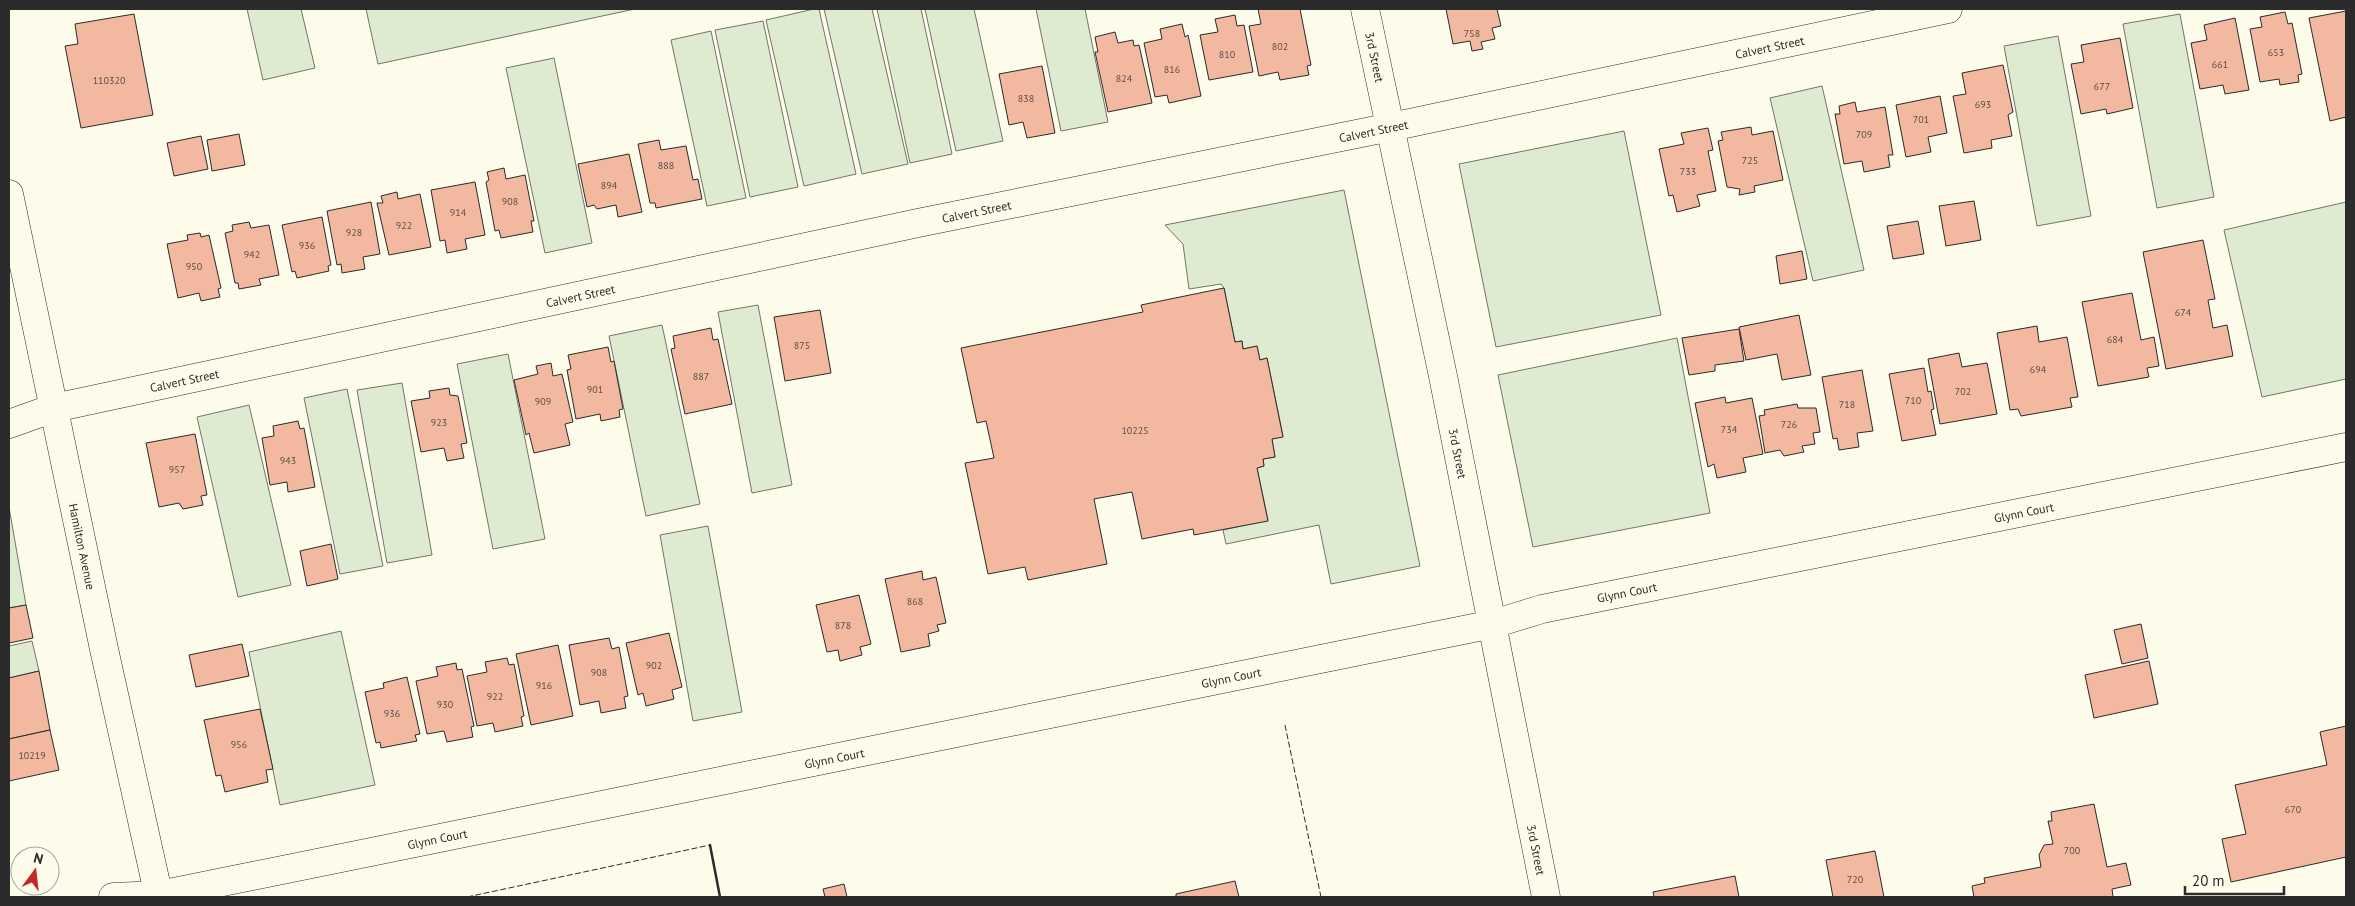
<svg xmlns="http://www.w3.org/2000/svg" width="2355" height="906" font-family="'PT Sans',sans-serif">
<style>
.green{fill:#deebd1;stroke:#74746e}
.building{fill:#f2b8a0;stroke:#2b2b2b}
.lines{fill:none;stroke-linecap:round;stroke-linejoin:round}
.minor-casing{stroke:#2b2b2b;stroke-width:29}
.tertiary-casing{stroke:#2b2b2b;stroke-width:29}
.secondary-casing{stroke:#2b2b2b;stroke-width:29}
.minor{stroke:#fdfbea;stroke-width:28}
.tertiary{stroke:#fdfbea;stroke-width:28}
.secondary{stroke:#fdfbea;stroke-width:28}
.fence{stroke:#2b2b2b;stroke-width:1;stroke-dasharray:6 2.5;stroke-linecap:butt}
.wall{stroke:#2b2b2b;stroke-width:2.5}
.labels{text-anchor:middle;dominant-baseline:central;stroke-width:4;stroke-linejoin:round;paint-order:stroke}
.number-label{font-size:10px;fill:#5d4e48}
.street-label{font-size:12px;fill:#2b2b2b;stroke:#fdfbea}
</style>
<rect width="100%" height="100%" fill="#fdfbea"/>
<g class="green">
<path d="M247,9H301L315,68L263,80Z"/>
<path d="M366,9H635L378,64Z"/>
<path d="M814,9H819L856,174L804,186L766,20Z"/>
<path d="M824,9H872L908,164L862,174Z"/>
<path d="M877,9H921L952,154L910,163Z"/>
<path d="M925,9H974L1003,141L956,151Z"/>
<path d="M1036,9H1085L1108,122L1061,131Z"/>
<path d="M2180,14L2214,197L2157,208L2123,24Z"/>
<path d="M763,21L798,187L750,197L715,30Z"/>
<path d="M711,31L746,198L707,206L671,40Z"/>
<path d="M2058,36L2091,216L2037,226L2004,46Z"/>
<path d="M554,58L592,243L545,253L506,68Z"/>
<path d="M1822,86L1864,270L1813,281L1770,98Z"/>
<path d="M1624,131L1661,315L1496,347L1459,164Z"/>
<path d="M1344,190L1420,566L1331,584L1319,525L1226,544L1223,530L1268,520L1257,468L1264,466L1263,459L1275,457L1272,439L1283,436L1267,358L1260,360L1257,346L1243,349L1242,341L1235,342L1224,288L1221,284L1189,289L1183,244L1165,225Z"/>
<path d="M2346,202V379L2262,397L2224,230Z"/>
<path d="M758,305L792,485L752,493L718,312Z"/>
<path d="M662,325L700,504L646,516L609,336Z"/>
<path d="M1677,338L1710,513L1533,547L1498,375Z"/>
<path d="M508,354L545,539L493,549L457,364Z"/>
<path d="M402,383L432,555L387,563L357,390Z"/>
<path d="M347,389L383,566L340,574L304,398Z"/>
<path d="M249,405L291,585L238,597L197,417Z"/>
<path d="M9,507L26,605L9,608Z"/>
<path d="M708,526L742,712L693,721L660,535Z"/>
<path d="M341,631L375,785L280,805L249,652Z"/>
<path d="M32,641L39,671L9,678V646Z"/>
</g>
<g class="building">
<path d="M1258,9H1300L1311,65L1307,66L1309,75L1280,80L1278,72L1259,76L1249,26L1261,24Z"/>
<path d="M1446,9H1497L1501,26L1492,28L1495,39L1481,42L1483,49L1472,51L1470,41L1453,44Z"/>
<path d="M2346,11V117L2330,121L2309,18Z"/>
<path d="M2285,12L2288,24L2292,23L2302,74L2298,75L2299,82L2280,85L2279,79L2260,82L2250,29L2262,27L2260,17Z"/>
<path d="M134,14L153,115L81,128L65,46L78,44L75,24Z"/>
<path d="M1235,15L1237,26L1244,25L1253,72L1209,80L1200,35L1218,32L1215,19Z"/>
<path d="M2235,18L2249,90L2225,94L2223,85L2200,89L2191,43L2207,40L2204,25Z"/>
<path d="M1182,24L1185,37L1188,35L1201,96L1169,103L1167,95L1155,97L1144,43L1162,39L1160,29Z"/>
<path d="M1115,32L1118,43L1133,40L1134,46L1139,45L1152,103L1108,112L1095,52H1098L1095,37Z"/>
<path d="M2120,38L2133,108L2107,114L2106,109L2081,114L2071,64L2084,62L2081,45Z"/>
<path d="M2003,65L2013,112L2008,115L2012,136L1991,140L1992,148L1964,153L1953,96L1966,94L1962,73Z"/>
<path d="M1042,66L1055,133L1027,138L1023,122L1009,125L999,74Z"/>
<path d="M1940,96L1947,133L1928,137L1931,152L1906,157L1896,105Z"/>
<path d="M1855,102L1857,112L1885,107L1893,155H1888L1890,167L1864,172L1862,161L1844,164L1835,114H1840L1839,106Z"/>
<path d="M1751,127L1752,135L1773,131L1783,180L1754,186L1755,192L1739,195L1740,189L1727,187L1718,141L1723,140L1721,132Z"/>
<path d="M1708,128L1713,150L1708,151L1716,191L1697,195L1700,206L1677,212L1673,195L1669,196L1659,149L1684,144L1681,133Z"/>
<path d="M239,134L245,165L212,171L207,140Z"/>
<path d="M201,136L208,169L174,176L167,143Z"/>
<path d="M659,140L661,150L686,146L693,180L698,179L702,199L656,208L655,203H650L638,144Z"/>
<path d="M629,154L642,212L618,217L616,205L597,209L594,205L587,207L578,164Z"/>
<path d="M504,168L506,179L525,175L534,221H531L533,232L501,238L499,230L495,231L486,182L489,180L487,172Z"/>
<path d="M475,182L485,235L465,239L467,249L447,253L445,240L440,241L431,190Z"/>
<path d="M397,192L398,199L420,194L431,247L389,255L377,203H383L381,196Z"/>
<path d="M1974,201L1981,240L1946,246L1939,206Z"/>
<path d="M371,202L380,254L363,257L365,269L342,273L341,264L337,265L327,211Z"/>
<path d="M322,217L331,265L328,266L329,271L297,278L295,271L292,272L282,225Z"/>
<path d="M1918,221L1924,254L1893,259L1887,226Z"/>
<path d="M249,222L251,228L269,225L279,275L259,279L261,285L239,289L238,283H235L225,233L233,231L232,225Z"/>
<path d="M200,233L201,237L209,235L221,288L218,289L220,297L201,301L199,293L178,298L167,244L188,240L187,235Z"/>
<path d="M2203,240L2215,299L2208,300L2213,328L2227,325L2233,356L2166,369L2143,252Z"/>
<path d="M1802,251L1807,279L1780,284L1776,256Z"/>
<path d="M1224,288L1235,342L1242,341L1243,349L1257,346L1260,360L1267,358L1283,437L1272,439L1275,457L1263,459L1264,466L1257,468L1268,521L1194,535L1193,529L1142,539L1132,492L1094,499L1107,564L1028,580L1025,567L988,574L965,463L994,458L986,421L977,423L961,348L1143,312L1141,305Z"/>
<path d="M2132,293L2141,340L2154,337L2159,366L2147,368L2149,377L2098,386L2082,302Z"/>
<path d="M820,310L831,373L785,381L774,317Z"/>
<path d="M1799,315L1811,375L1782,380L1777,354L1746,360L1739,327Z"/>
<path d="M2037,326L2039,342L2067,337L2078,397L2070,398L2072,407L2021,416L2018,409L2010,410L1997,333Z"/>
<path d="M711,328L713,340L718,339L732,404L685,414L671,349L675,348L673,336Z"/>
<path d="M1739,329L1744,361L1715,365V371L1689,375L1682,338Z"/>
<path d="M608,347L611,362L614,361L623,409L619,410L620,417L601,421L600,414L576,419L567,370L571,369L568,355Z"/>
<path d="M1959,353L1962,367L1987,363L1997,414L1940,424L1928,359Z"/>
<path d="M551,363L553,376L562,374L573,422L565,424L570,445L534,453L529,433L526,435L514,380L538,374L536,366Z"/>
<path d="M1924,368L1928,392L1931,391L1934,409L1931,410L1936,435L1902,441L1889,374Z"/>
<path d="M1862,370L1873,431L1857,433L1859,447L1839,450L1837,438L1833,439L1822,377Z"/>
<path d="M449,388L450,395L458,396L467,443L461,444L464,458L447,461L444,448L421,452L411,401L430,398L429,391Z"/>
<path d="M1725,397L1726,403L1752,398L1763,454L1743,458L1746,472L1717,478L1714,464L1708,467L1695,403Z"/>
<path d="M1797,404L1798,408H1816L1820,432L1813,433L1815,444L1802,446L1804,452L1784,456L1780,450L1765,453L1759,416L1765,415L1764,410Z"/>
<path d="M298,421L300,429L304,428L315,487L288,492L287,482L270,485L262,438L274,436L273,426Z"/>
<path d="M195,434L207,495L201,496L203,505L183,509L179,503L159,507L146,443Z"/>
<path d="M331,544L338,579L307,586L300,551Z"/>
<path d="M922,571L923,580L936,577L946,623L937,625L939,631L928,634L930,646L901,652L885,579Z"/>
<path d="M859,595L871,644L860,647L862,655L840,661L838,650L827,652L816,605Z"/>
<path d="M26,605L33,638L9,643V608Z"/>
<path d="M2141,624L2148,658L2122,664L2114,630Z"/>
<path d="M669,633L682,687L672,690L674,699L646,706L643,693L638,695L626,643Z"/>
<path d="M609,638L612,649L619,647L628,696L624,697L626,708L601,713L599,701L580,705L569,645Z"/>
<path d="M242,644L249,676L196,687L189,655Z"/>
<path d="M558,645L573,716L531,725L516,654Z"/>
<path d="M507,658L509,665L514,664L524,716L521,717L523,726L495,732L493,723L477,726L467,676L487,672L485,662Z"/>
<path d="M2149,661L2158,704L2094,718L2085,675Z"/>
<path d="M456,663L457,670L462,669L474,726L471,727L473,737L447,742L444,731L427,734L416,681L438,676L436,667Z"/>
<path d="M39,671L50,730L9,739V678Z"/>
<path d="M407,677L420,734L415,735L417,741L381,748L380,742L376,743L365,692L384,688L383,683Z"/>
<path d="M260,709L273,769L266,770L268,782L225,792L221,775L216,776L204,720Z"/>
<path d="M2346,726V857L2231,882L2222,839L2246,834L2235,785L2327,765L2320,732Z"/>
<path d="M50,730L59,770L9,781V739Z"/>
<path d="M2094,804L2107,867L2126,863L2131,885L2112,889L2113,897H1974L1972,886L1985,883L1984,878L2041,867L2039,855L2044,845L2053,844L2048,821H2052L2051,812Z"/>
<path d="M1875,851L1884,897H1833L1826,860Z"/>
<path d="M1735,876L1739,897H1654L1653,892Z"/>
<path d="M1235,881L1239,897H1176V894Z"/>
<path d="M844,884L847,897H825L823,889Z"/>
</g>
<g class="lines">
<g class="minor-casing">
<g id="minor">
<path id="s1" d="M113,897L159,895L1493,624L1542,609L2346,447"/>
</g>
</g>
<g class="tertiary-casing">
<g id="tertiary">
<path id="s2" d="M1365,9L1443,376L1546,897"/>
<path id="s3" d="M9,424L54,408L918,223L1391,127L1948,9"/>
</g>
</g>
<g class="secondary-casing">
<g id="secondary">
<path id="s4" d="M9,194L104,649L159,897"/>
</g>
</g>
<use href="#minor" class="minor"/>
<use href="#tertiary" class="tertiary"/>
<use href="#secondary" class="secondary"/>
<g class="fence">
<path d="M1285,725L1321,897"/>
<path d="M467,897L710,845"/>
</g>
<path class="wall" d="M710,845L720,897"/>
</g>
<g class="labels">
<g class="number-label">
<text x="1472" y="33">758</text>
<text x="1280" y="46">802</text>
<text x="2276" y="52">653</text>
<text x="1227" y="54">810</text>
<text x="2220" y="64">661</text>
<text x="1172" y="69">816</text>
<text x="1124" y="78">824</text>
<text x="109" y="80">110320</text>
<text x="2102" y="86">677</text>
<text x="1026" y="98">838</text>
<text x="1983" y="104">693</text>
<text x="1921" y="119">701</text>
<text x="1864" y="134">709</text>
<text x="1750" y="160">725</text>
<text x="666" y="165">888</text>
<text x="1688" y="171">733</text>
<text x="609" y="185">894</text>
<text x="510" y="201">908</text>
<text x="458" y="212">914</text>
<text x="404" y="225">922</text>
<text x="354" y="232">928</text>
<text x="307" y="245">936</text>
<text x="252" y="254">942</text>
<text x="194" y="266">950</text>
<text x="2183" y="312">674</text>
<text x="2115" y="339">684</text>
<text x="802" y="345">875</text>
<text x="2038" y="369">694</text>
<text x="701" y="376">887</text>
<text x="595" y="389">901</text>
<text x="1963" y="391">702</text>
<text x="1913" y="400">710</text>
<text x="543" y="401">909</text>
<text x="1847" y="404">718</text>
<text x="439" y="422">923</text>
<text x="1789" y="424">726</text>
<text x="1729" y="429">734</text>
<text x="1135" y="430">10225</text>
<text x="288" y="460">943</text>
<text x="177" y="469">957</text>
<text x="915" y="601">868</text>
<text x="843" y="625">878</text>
<text x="654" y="665">902</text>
<text x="599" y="672">908</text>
<text x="544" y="685">916</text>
<text x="495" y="696">922</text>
<text x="445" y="704">930</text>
<text x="392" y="713">936</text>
<text x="239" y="744">956</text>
<text x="32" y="755">10219</text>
<text x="2293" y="809">670</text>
<text x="2072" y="850">700</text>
<text x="1855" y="879">720</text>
</g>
<g class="street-label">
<text stroke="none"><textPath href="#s3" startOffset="1801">Calvert Street</textPath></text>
<text stroke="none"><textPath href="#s2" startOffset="49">3rd Street</textPath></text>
<text stroke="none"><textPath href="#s3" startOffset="1396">Calvert Street</textPath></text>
<text stroke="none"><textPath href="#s3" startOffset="991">Calvert Street</textPath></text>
<text stroke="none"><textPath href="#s3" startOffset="586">Calvert Street</textPath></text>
<text stroke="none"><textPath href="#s3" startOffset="181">Calvert Street</textPath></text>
<text stroke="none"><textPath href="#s2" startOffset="454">3rd Street</textPath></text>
<text stroke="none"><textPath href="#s1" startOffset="1950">Glynn Court</textPath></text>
<text stroke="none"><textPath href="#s4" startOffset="360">Hamilton Avenue</textPath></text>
<text stroke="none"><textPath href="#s1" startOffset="1545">Glynn Court</textPath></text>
<text stroke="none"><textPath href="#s1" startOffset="1140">Glynn Court</textPath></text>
<text stroke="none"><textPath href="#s1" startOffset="735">Glynn Court</textPath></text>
<text stroke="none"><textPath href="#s1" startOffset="330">Glynn Court</textPath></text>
<text stroke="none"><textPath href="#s2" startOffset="858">3rd Street</textPath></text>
</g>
</g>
<rect width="2355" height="906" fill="none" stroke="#2b2b2b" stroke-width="20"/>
<g transform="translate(35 871) rotate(15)"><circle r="24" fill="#fdfbea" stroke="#a9a89e"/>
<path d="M0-4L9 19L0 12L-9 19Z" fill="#c62828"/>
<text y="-8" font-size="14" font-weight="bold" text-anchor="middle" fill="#2b2b2b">N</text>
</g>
<path d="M2185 886v8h99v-8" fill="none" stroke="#2b2b2b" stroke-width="2.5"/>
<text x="2192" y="886" font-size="15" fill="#2b2b2b" stroke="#fdfbea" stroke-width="4" paint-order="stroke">20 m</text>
</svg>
